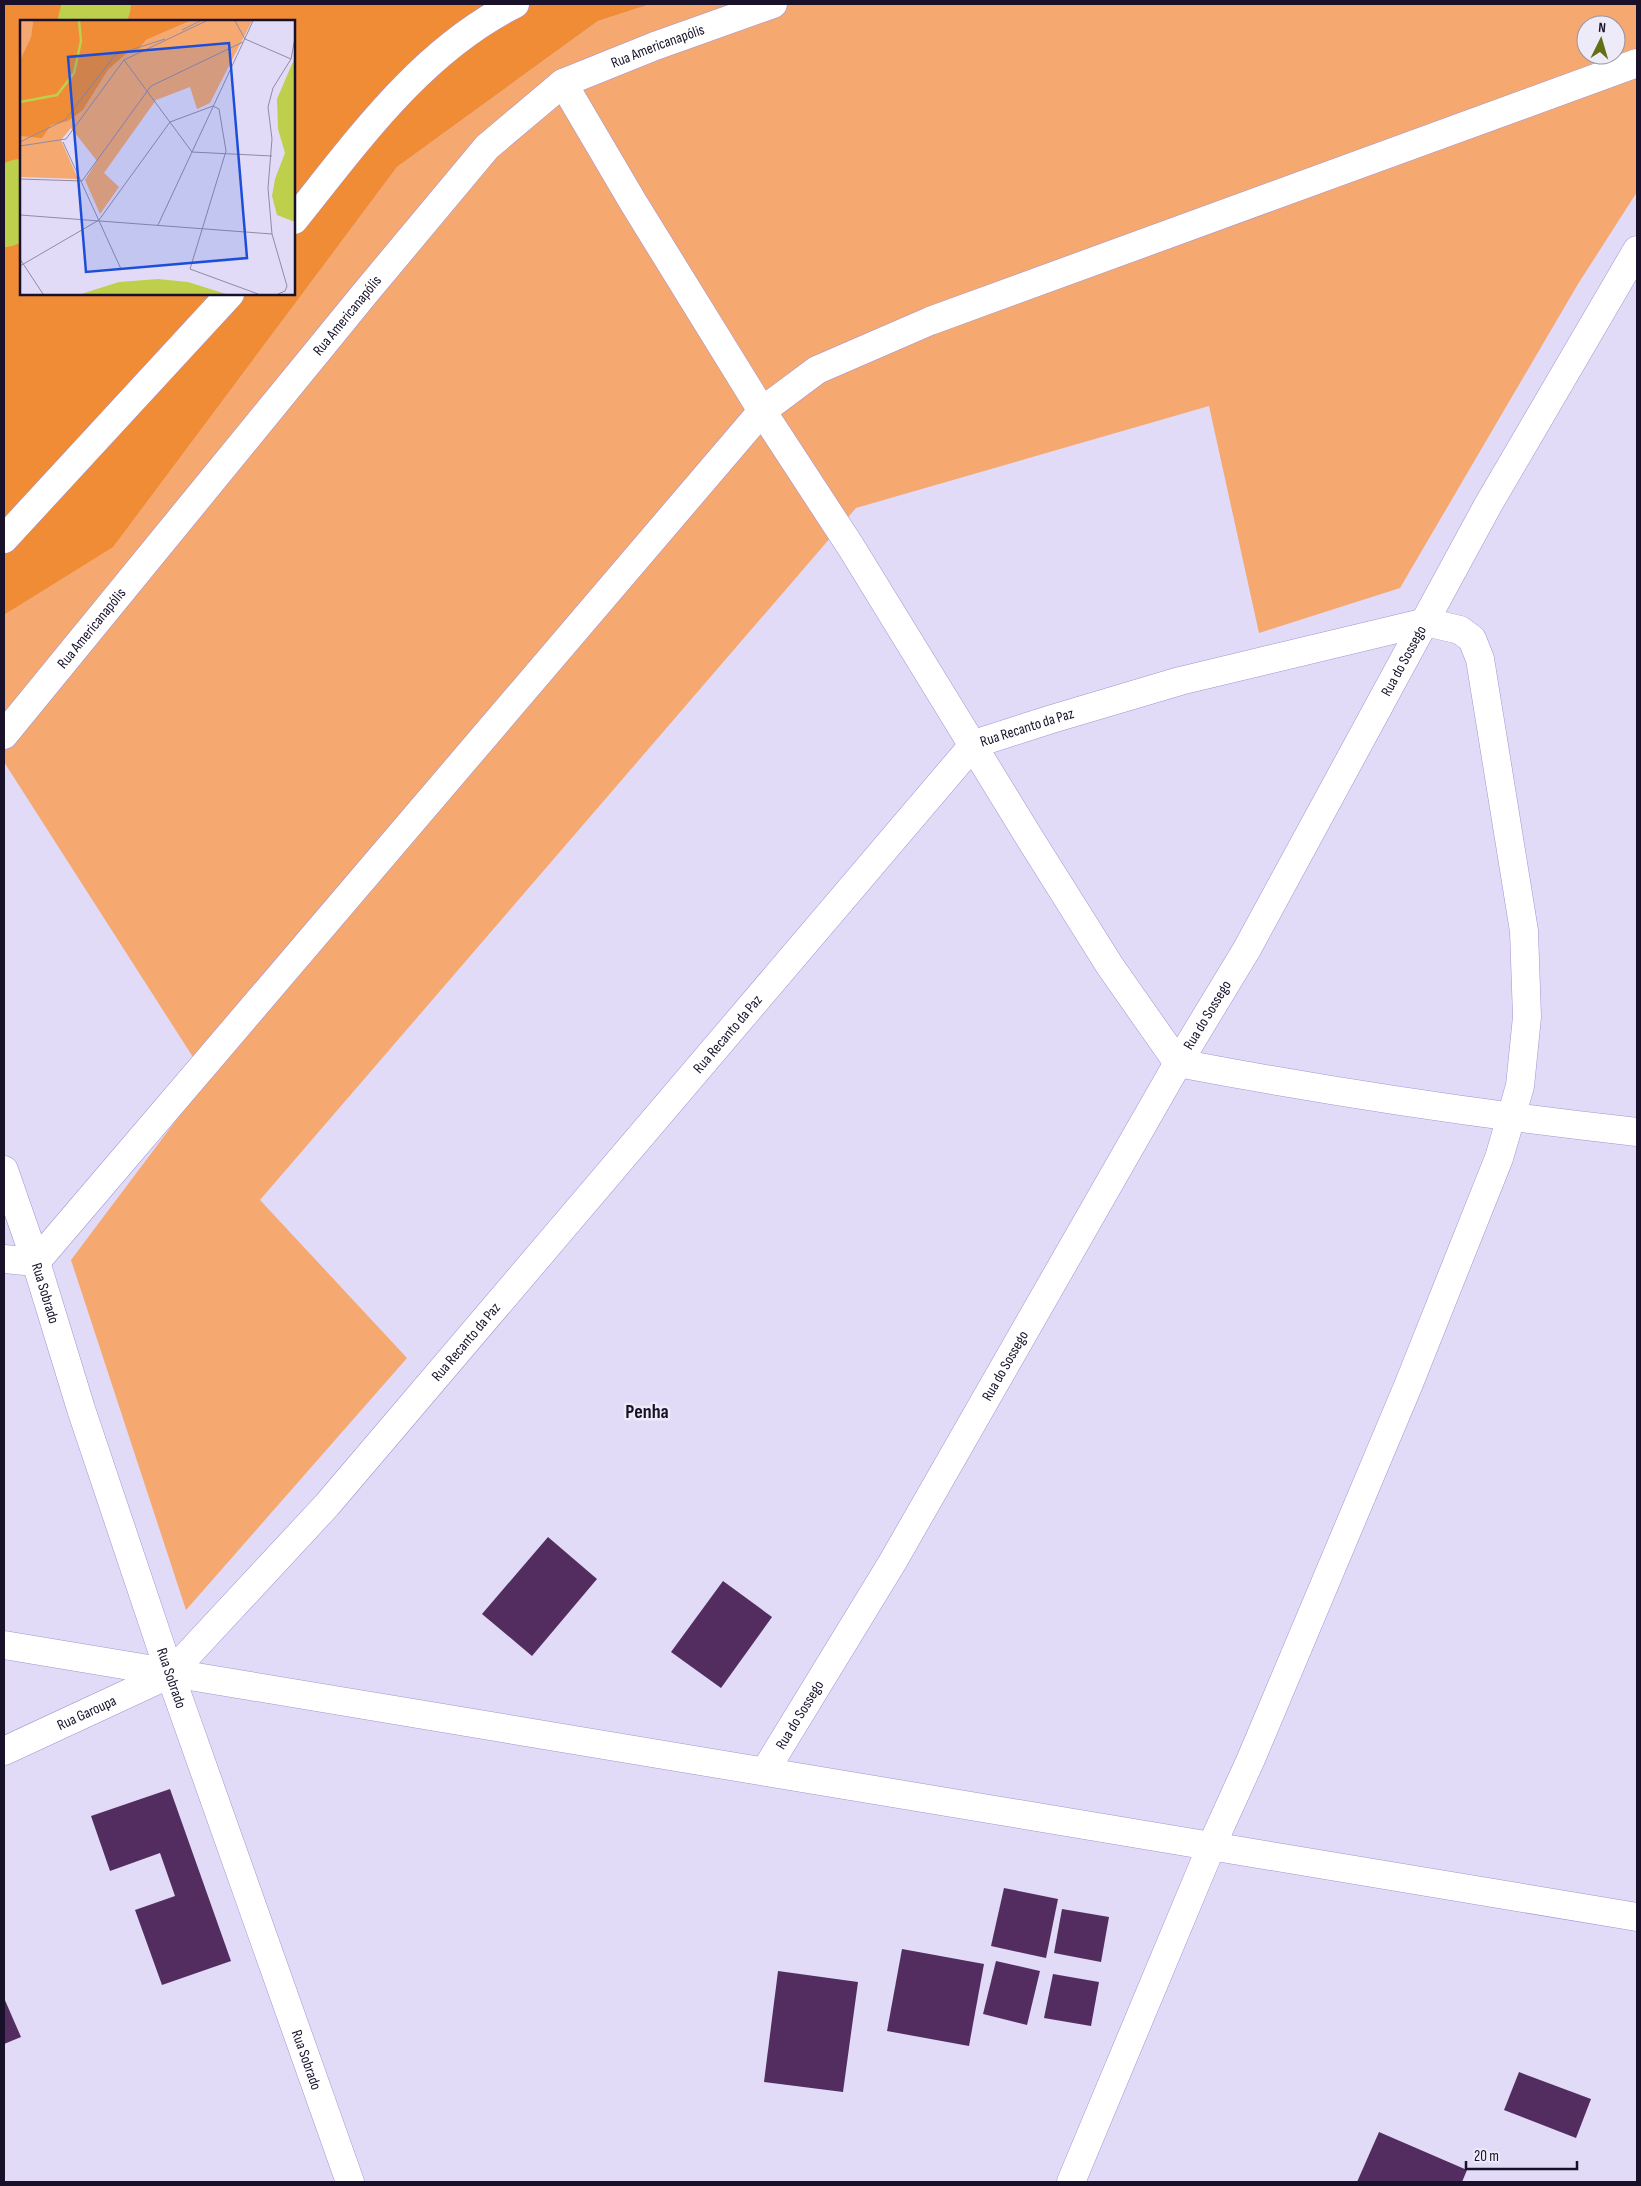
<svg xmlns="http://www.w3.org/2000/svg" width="1641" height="2186" font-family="'Sofia Sans Condensed',sans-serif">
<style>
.green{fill:#f5a870;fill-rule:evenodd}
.forest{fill:#f08b36;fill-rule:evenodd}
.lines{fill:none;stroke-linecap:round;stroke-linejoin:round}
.river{stroke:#bdcf4b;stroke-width:68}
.building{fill:#532d60}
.minor-casing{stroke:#a492d3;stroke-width:29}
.minor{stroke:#fff;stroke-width:28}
.labels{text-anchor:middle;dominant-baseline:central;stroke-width:5;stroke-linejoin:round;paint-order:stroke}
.street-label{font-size:15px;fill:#191129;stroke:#eeebf9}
.district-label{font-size:20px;font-weight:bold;fill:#191129;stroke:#eeebf9}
.inset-river{fill:none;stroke:#bdcf4b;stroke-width:2.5}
.inset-road{fill:none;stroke:#928aa5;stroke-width:1}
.view{fill:#1d4ed8;fill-opacity:0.15;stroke:#1d4ed8;stroke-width:2.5}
.inset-edge{fill:none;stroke:#191129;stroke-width:2.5}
</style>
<rect width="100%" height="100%" fill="#e2dbf7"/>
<path class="green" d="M651,4H1637V192L1578,284L1400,588L1259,633L1209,406L856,508L260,1200L407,1358L186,1610L71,1260L207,1079L4,762V615L113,546L397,167L598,21ZM1586,25H1616V55H1586Z"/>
<path class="forest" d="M4,4H651L598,21L397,167L113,547L4,615ZM21,21H294V294H21Z"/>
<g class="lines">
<g class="river">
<path d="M92,21L97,4"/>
<path d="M4,213L21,193"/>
</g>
</g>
<g class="building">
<path d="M548,1537L597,1579L532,1656L482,1614Z"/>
<path d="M723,1581L772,1617L721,1688L671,1652Z"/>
<path d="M170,1789L231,1961L162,1985L135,1910L175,1896L160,1853L110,1871L91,1816Z"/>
<path d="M1004,1888L1058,1899L1046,1958L991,1946Z"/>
<path d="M1062,1909L1109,1917L1101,1962L1054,1953Z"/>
<path d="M902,1949L984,1964L969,2046L887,2031Z"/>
<path d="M996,1961L1040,1971L1027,2025L983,2014Z"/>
<path d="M778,1971L858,1982L843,2092L764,2082Z"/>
<path d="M1053,1974L1099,1982L1091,2026L1044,2018Z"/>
<path d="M4,1998L21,2037L4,2044Z"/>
<path d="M1519,2072L1591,2099L1576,2138L1504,2110Z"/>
<path d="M1379,2132L1467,2170L1462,2182H1357Z"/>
</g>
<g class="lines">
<g class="minor-casing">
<g id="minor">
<path d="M563,83L633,202L762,411L851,547L1029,837L1110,966L1178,1063C1330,1092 1483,1115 1637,1132"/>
<path d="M294,220C358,140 421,51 515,4"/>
<path d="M4,539L230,294"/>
<path id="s1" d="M4,735L366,292L487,147L563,83L655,46L773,4"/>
<path id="s2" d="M4,1170L36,1262L81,1409L170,1674L350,2182"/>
<path d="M4,1259L36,1262L762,411L817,370L930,321L1637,63"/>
<path d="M4,1645L1637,1917"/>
<path id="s3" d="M4,1751L170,1674L327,1505L974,744L1052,719L1180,681L1426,622L1460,630L1472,639L1480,659L1524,931L1527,1017L1520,1086L1499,1158L1408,1386L1251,1759L1211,1847L1071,2182"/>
<path id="s4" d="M765,1771L892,1563L1178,1063L1247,949L1488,505L1637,250"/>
</g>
</g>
<use href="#minor" class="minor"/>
</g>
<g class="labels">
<g class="street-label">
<text stroke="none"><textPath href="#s1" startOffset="962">Rua Americanapólis</textPath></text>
<text stroke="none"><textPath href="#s1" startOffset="542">Rua Americanapólis</textPath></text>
<text stroke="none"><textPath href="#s1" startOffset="138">Rua Americanapólis</textPath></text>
<text stroke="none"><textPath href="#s4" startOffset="1281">Rua do Sossego</textPath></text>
<text stroke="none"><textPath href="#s3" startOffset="1468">Rua Recanto da Paz</textPath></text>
<text stroke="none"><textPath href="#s4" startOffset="876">Rua do Sossego</textPath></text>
<text stroke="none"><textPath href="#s3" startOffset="1032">Rua Recanto da Paz</textPath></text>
<text stroke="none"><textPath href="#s2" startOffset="130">Rua Sobrado</textPath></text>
<text stroke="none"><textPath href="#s3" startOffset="628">Rua Recanto da Paz</textPath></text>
<text stroke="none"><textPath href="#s4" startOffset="471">Rua do Sossego</textPath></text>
<text stroke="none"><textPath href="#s2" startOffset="535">Rua Sobrado</textPath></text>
<text stroke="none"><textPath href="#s3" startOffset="91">Rua Garoupa</textPath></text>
<text stroke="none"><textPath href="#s4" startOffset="66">Rua do Sossego</textPath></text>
<text stroke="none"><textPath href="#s2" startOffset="940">Rua Sobrado</textPath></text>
</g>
<g class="district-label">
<text x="647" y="1412">Penha</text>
</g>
</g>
<g transform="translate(20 20)">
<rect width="275" height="275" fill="#e2dbf7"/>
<path d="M0,1H13L11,17L0,40ZM170,1H232L190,83L177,89L170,67L136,80L84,153L99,167L80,194L65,160L77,141L51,108L41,120L58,159L0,157V116L63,90L88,50L106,34L119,29L126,20Z" fill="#f5a870"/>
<path d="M13,1H170L126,20L119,29L106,34L88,50L63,90L48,101L31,105L22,118L0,116V40L11,17Z" fill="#f08b36"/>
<path d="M275,37V202L257,195L252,176L255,159L265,133L258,109L257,79ZM138,259L168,262L206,274H61L99,262Z" fill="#bdcf4b"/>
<path class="inset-river" d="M0,82L37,75L54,53L61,21L59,1"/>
<path class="inset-road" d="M215,1L225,19L271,39L275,18M162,10L180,1M104,40L172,132L252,136M0,122L45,100L95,35L145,19M43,122L101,249M0,126L46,119L104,40L186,1M0,159L62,161L131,66L223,22M0,195L252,214L267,266L265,271L258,274M138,205L233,1M252,214L248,168L252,119L248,87L253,68L271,39M0,239L23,274M0,246L79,200L150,102L193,86L199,89L206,131L170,249L238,274"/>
<path class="view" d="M209,23L227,238L66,252L48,37Z"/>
<rect width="275" height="275" class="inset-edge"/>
</g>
<rect width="1641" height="2186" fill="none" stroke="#191129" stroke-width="10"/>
<g transform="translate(1601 40) rotate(5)"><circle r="24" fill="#eeebf9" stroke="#9994a6"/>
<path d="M0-4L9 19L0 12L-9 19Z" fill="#636e16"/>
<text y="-8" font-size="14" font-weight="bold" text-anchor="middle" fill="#191129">N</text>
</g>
<path d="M1466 2161v8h111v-8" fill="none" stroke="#191129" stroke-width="2.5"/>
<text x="1474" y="2161" font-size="15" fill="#191129" stroke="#eeebf9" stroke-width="4" paint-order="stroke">20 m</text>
</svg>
